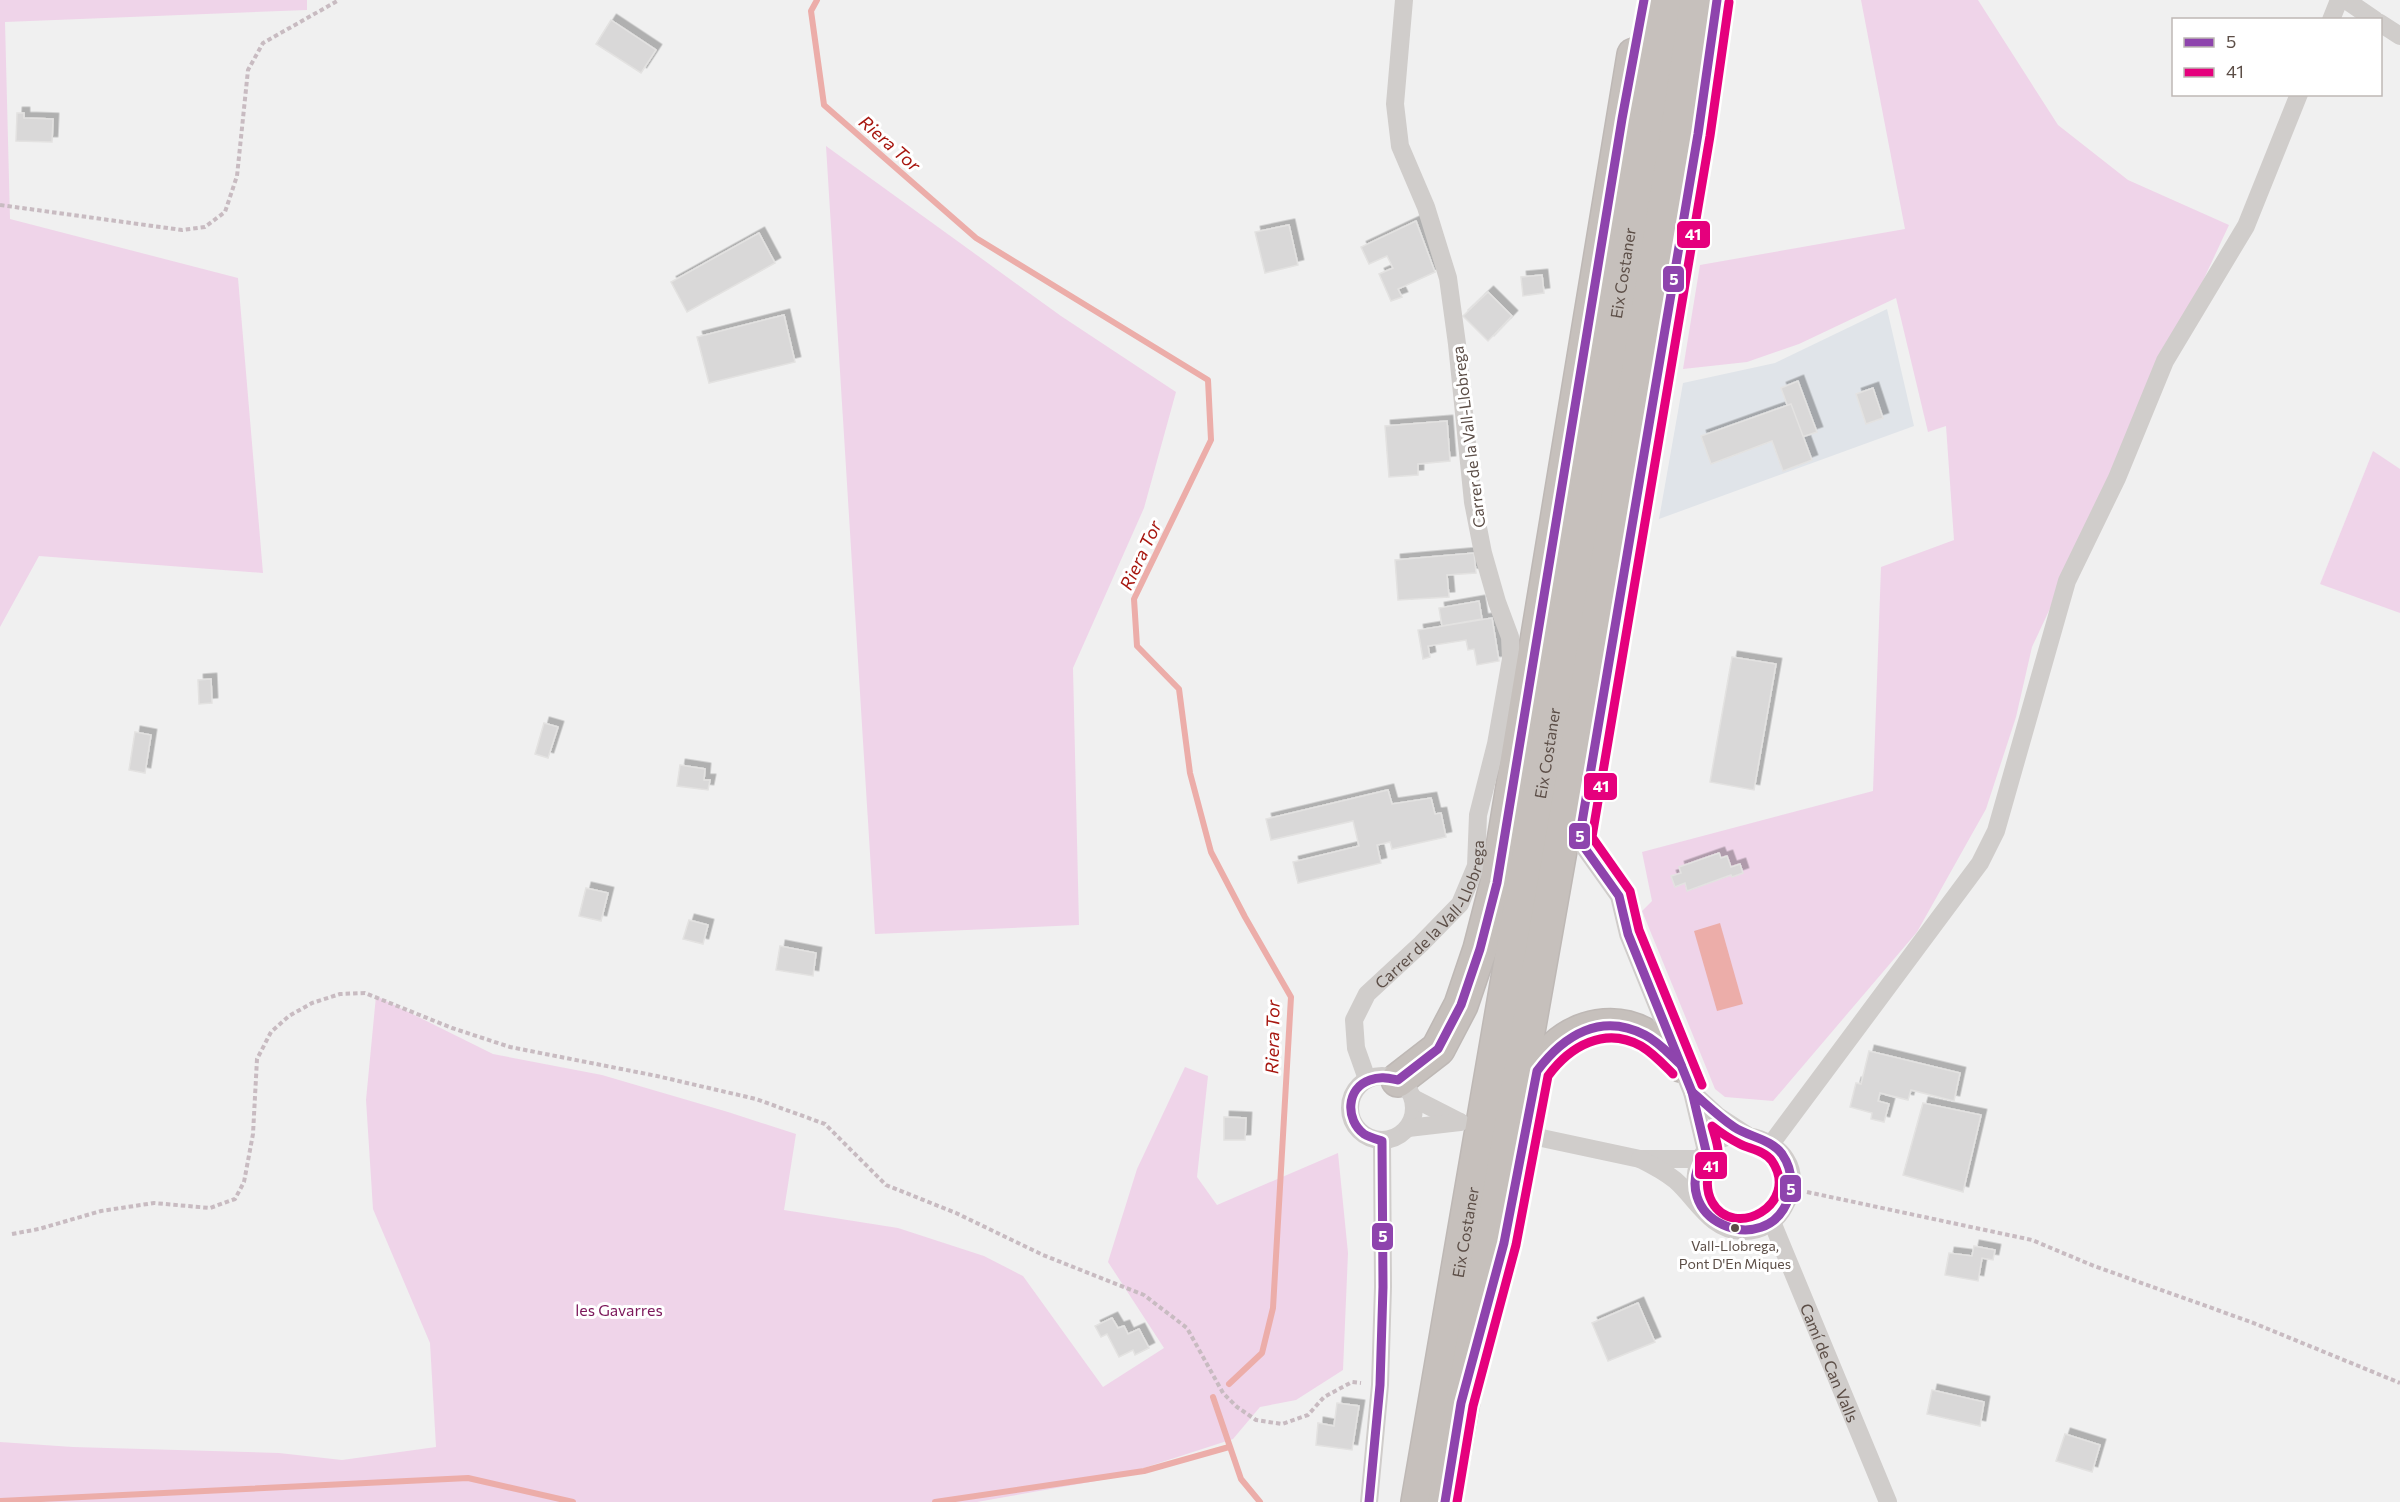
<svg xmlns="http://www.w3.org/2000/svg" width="2400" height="1502" font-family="Commissioner,sans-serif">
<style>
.commercial{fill:#e0e4e9}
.green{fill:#efd4e9}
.water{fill:#ecada9}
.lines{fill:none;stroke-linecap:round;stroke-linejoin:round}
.stream{stroke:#ecada9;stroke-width:6}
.building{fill:#d9d8d8;stroke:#e3e2e1;stroke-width:1.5;filter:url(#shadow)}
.motorway-casing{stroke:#beb8b5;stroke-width:36}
.path{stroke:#c8bbc1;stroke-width:4;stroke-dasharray:4.5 3;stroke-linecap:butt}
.minor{stroke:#d0cdcb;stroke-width:18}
.motorway{stroke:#c6c0bc;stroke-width:33}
.bus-1-casing{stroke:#fff;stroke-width:14}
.bus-2-casing{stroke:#fff;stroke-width:14}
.bus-1{stroke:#8e44ad;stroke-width:9}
.bus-2{stroke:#e5007d;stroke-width:9}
.bus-dot{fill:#5c4e47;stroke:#fff;stroke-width:2}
.labels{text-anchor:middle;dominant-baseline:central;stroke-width:6;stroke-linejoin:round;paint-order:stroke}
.bus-label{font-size:14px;fill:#5c4e47;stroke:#fff}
.street-label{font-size:16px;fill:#5c4e47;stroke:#fff}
.park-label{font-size:16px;fill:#7c185b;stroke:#fff}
.water-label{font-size:18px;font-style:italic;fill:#a7160f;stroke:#fff}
.line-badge{stroke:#fff;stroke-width:2}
.badge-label{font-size:16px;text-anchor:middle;font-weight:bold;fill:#fff}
</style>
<defs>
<filter id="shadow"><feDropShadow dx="5.5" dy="-5.5" stdDeviation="0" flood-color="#0004"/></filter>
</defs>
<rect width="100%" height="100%" fill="#f0f0f0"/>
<path class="commercial" d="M1887,309L1914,426L1659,519L1683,383L1775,363Z"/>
<g class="green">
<path d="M0,0H307V10L5,22L10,219L238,278L263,573L39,556L0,627Z"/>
<path d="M1861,0H1978L2058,125L2128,180L2229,225L2032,647L2016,717L1986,809L1917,932L1773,1101L1725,1097L1715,1089L1642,911L1652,901L1642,852L1873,791L1881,567L1954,540L1946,426L1928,432L1896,298L1799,344L1747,362L1683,369L1700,265L1905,229Z"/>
<path d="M826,146L1061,316L1176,392L1144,508L1073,668L1079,925L875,934Z"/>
<path d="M2373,451L2400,469V613L2320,584Z"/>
<path d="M376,996L493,1054L602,1075L728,1112L796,1134L784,1210L898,1228L984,1256L1023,1276L1103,1387L1164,1348L1108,1262L1137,1169L1185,1067L1208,1076L1197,1177L1217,1205L1338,1153L1348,1253L1343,1370L1296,1400L1260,1407L1233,1439L1113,1478L977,1502H0V1442L73,1447L279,1453L342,1460L436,1447L430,1343L373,1209L366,1100Z"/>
</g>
<path class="water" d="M1720,923L1743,1004L1717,1011L1694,931Z"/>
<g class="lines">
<g class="stream">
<path d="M817,0L811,11L824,105L976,238L1208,380L1211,440L1134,599L1137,646L1179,689L1190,773L1211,852L1245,917L1291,997L1273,1308L1262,1353L1229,1384"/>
<path d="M1213,1397L1241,1479L1260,1502"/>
<path d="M0,1501L468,1478L573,1502"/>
<path d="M935,1502L1144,1471L1229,1447"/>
</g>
</g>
<g class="building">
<path d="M611,20L656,50L641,73L596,44Z"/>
<path d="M17,113H24V118L53,119L52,142L16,141Z"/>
<path d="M1416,221L1435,272L1398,289L1402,297L1391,301L1379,274L1393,268L1387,256L1369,264L1361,247Z"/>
<path d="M1289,225L1298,265L1265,273L1255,232Z"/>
<path d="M759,233L775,263L687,312L671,282Z"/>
<path d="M1542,275L1544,293L1523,296L1521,277Z"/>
<path d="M1488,292L1512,316L1488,341L1463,316Z"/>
<path d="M784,315L795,362L709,383L697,337Z"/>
<path d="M1798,381L1817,432L1799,438L1781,388Z"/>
<path d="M1873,388L1883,418L1866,424L1856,394Z"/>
<path d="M1791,404L1812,460L1783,471L1772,441L1711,464L1701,436Z"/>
<path d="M1447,421L1450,461L1418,464V475L1389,477L1385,426Z"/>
<path d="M1474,553L1476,573L1447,575L1449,597L1398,600L1395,560Z"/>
<path d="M1479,601L1482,619L1442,626L1439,608Z"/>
<path d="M1492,618L1499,661L1477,665L1474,649L1468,650L1466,640L1428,646L1430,657L1423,659L1418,630Z"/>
<path d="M1732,657L1776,664L1754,790L1710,782Z"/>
<path d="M211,679L212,703L199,704L198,680Z"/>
<path d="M544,723L558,727L548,758L535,754Z"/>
<path d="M135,732L151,735L145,773L129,770Z"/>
<path d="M680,765L705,769L704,780H710L708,790L677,786Z"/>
<path d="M1388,790L1392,804L1431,798L1435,814L1441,813L1446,837L1392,849L1390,842L1377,845L1381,863L1298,883L1293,862L1359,846L1353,821L1271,840L1266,819Z"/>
<path d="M1719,853L1721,858L1727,856L1731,867L1740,864L1743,873L1732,877L1731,875L1687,891L1685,883L1675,887L1671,876L1681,873L1679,867Z"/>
<path d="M586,888L608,893L601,921L579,916Z"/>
<path d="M689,920L708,925L703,944L683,939Z"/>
<path d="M780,946L816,953L813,976L776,970Z"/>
<path d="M1869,1051L1960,1073L1954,1101L1911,1090L1908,1100L1880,1093L1878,1101L1889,1104L1884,1122L1871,1119L1872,1113L1850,1107L1856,1083L1861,1084Z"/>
<path d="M1923,1103L1981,1115L1963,1192L1903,1175Z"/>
<path d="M1224,1117L1246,1118L1245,1140H1224Z"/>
<path d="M1974,1246L1995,1250L1993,1260L1982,1258L1978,1281L1945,1275L1949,1253L1972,1256Z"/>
<path d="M1638,1303L1655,1342L1608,1361L1592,1323Z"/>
<path d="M1112,1318L1118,1328L1124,1326L1128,1334L1139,1329L1149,1348L1135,1355L1133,1350L1119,1357L1107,1334L1101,1337L1095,1326Z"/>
<path d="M1932,1390L1984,1402L1980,1426L1927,1414Z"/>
<path d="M1337,1403L1359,1406L1352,1450L1316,1445L1318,1423L1334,1426Z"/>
<path d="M2065,1434L2100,1445L2092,1472L2056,1461Z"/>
</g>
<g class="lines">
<g class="motorway-casing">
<g id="motorway">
<path d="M1537,1071C1543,1063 1548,1055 1555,1048C1579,1026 1615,1018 1645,1035C1658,1042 1670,1055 1681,1065"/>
<path d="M1398,1080L1438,1049L1461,1005L1480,949L1497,883L1634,55"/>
<path id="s3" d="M1418,1502L1544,769L1665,0"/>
<path d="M1445,1502L1574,771L1679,119L1697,0"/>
</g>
</g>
<g class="path">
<path d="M0,205L182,230L205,227L225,212L237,176L248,70L263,43L339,0"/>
<path d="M1807,1192L2032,1240L2094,1266L2251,1322L2400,1383"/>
<path d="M12,1234L39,1229L101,1211L154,1203L210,1208L235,1199L244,1182L253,1134L257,1059L271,1032L289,1016L312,1003L340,994L365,993L452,1028L510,1047L657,1076L756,1099L825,1124L886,1185L956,1213L1043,1255L1144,1295L1187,1328L1223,1393L1237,1407L1256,1420L1282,1424L1308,1415L1324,1397L1352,1382L1361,1383"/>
</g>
<g class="minor">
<path d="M2346,0L2375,20"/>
<path d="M2331,20L2339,0"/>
<path d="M2380,23L2400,36"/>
<circle cx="1382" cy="1108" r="32"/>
<path id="s1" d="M1367,1079L1356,1048L1354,1020L1367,994L1421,944L1460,904L1476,866L1478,815L1496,744L1511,659L1510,637L1497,602L1483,553L1473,502L1457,344L1448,278L1426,207L1400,146L1395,104L1404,0"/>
<path d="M1692,1092L1718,1116L1747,1135"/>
<path d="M1413,1098L1460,1122"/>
<path d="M1408,1128L1460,1122"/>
<path d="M1537,1137L1640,1159H1701"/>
<path d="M1771,1144L1980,863L1996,831L2067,581L2117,478L2165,361L2246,226L2299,94"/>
<path d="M1706,1151L1692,1092L1628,934L1619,896L1579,840L1698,134L1717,0"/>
<path d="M1640,1159C1652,1165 1665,1172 1675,1180C1697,1199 1710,1230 1742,1231C1760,1232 1776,1222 1784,1207C1828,1131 1675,1096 1698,1203"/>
<path id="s2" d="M1772,1222L1888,1502"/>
<path d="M1369,1502L1380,1385L1383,1287L1382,1141"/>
</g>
<use href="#motorway" class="motorway"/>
<g class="bus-1-casing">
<g id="bus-1">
<path d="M1692,1092C1706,1104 1719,1117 1734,1127C1749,1137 1771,1139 1782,1154C1791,1167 1793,1182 1789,1197C1768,1263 1661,1220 1706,1151Z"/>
<path d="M1692,1092L1628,934L1619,896L1579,840L1698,134L1717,0"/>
<path d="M1369,1502L1380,1385L1383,1287L1382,1141C1376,1139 1369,1137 1364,1134C1345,1120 1346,1088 1370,1080C1380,1076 1388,1078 1398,1080L1438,1049L1461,1005L1480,949L1497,883L1622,119L1644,0"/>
<path d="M1445,1502L1461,1403L1504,1243L1537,1071C1564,1035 1601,1012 1645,1035C1659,1042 1670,1055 1681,1065"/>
</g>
</g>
<g class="bus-2-casing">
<g id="bus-2">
<path d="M1702,1085L1639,930L1630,891L1592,837L1710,136L1729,2"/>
<path d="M1712,1126C1721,1133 1730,1139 1740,1144C1750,1149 1765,1151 1772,1161C1801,1204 1734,1241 1712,1202C1706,1191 1706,1177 1711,1166C1713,1162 1717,1158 1718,1154C1719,1146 1714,1134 1712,1126Z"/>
<path d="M1457,1502L1473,1406L1516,1245L1548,1076C1570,1046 1605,1026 1641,1046C1653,1053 1663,1064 1673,1074"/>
</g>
</g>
<use href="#bus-1" class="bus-1"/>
<use href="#bus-2" class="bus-2"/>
</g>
<circle class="bus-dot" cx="1735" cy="1228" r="5"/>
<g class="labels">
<g class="bus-label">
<text x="1735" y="1245">Vall-Llobrega,<tspan x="1735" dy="18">Pont D'En Miques</tspan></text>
</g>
<g class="street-label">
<text stroke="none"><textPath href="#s3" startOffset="1246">Eix Costaner</textPath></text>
<text transform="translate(1468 437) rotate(-97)">Carrer de la Vall-Llobrega</text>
<text stroke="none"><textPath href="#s3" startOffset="760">Eix Costaner</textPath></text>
<text stroke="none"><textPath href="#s1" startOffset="195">Carrer de la Vall-Llobrega</textPath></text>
<text stroke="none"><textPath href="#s3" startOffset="274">Eix Costaner</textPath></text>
<text stroke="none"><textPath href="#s2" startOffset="152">Camí de Can Valls</textPath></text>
</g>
<g class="park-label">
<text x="619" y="1309">les Gavarres</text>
</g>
<g class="water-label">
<text transform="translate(890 143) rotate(41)">Riera Tor</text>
<text transform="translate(1140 555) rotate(-65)">Riera Tor</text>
<text transform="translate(1272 1037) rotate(-89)">Riera Tor</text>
</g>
</g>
<g class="line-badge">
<rect x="1676" y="220" width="35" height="29" rx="6" fill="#e5007d"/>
<rect x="1662" y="265" width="23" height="28" rx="6" fill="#8e44ad"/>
<rect x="1583" y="772" width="35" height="29" rx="6" fill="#e5007d"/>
<rect x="1568" y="822" width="23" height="28" rx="6" fill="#8e44ad"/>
<rect x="1694" y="1151" width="34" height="29" rx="6" fill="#e5007d"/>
<rect x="1779" y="1174" width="23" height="29" rx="6" fill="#8e44ad"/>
<rect x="1371" y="1222" width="23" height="29" rx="6" fill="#8e44ad"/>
</g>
<g class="badge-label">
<text x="1693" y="240">41</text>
<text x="1674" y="285">5</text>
<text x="1601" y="792">41</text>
<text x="1580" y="842">5</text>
<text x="1711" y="1172">41</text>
<text x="1791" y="1195">5</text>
<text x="1383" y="1242">5</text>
</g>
<rect x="2172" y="18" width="210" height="78" fill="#ffffff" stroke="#beb8b5" stroke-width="1.5"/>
<rect x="2184" y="38" width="30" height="9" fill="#8e44ad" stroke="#beb8b5" stroke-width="1.5"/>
<text x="2226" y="48" font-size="18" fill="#5c4e47">5</text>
<rect x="2184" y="68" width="30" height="9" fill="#e5007d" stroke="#beb8b5" stroke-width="1.5"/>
<text x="2226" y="78" font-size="18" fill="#5c4e47">41</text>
</svg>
